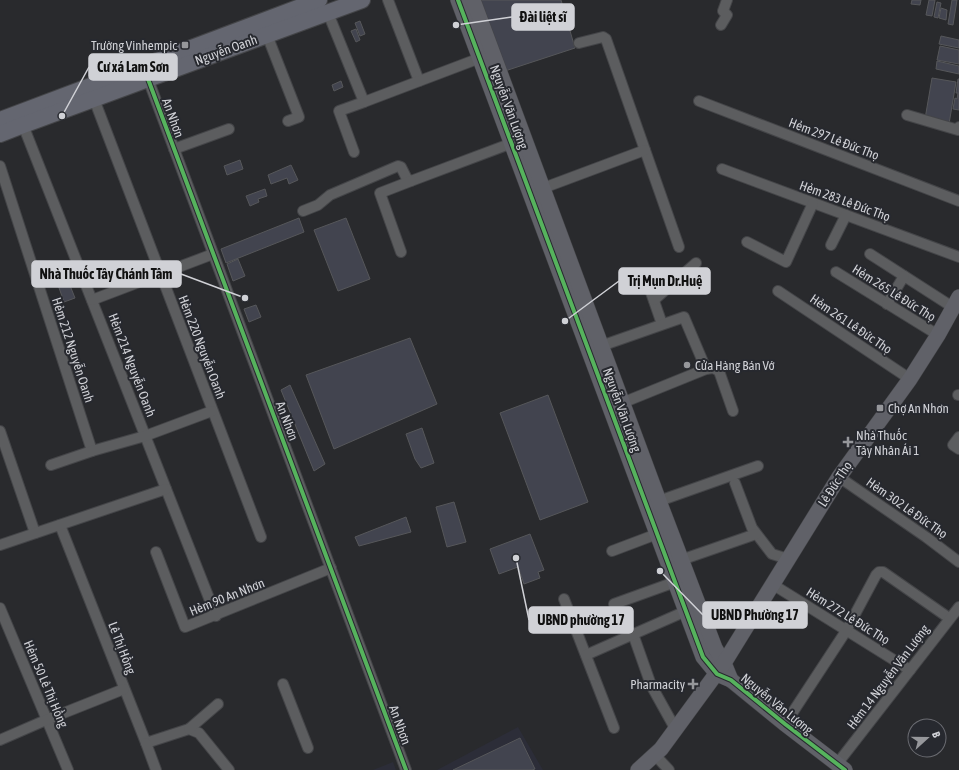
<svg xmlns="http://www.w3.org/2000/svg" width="959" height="770" font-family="'Asap Condensed',sans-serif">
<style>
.built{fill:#2c2d38}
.building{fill:#42444f;stroke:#56575a}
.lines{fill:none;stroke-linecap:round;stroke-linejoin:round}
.street-casing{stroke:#444548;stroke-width:12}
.secondary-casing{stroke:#444548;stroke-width:16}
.primary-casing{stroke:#444548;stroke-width:18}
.street{stroke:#5c5d5f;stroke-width:10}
.secondary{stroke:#606168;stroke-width:15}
.primary{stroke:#646670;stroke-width:16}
.cycleway-casing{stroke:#27292f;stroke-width:6}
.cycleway{stroke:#56b35d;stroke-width:4}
.poi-dot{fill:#96979b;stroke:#27292f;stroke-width:1.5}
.labels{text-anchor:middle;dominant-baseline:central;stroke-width:4;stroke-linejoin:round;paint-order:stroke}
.poi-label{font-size:13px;fill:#d0d1d6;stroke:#27292f;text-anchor:start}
.street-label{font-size:13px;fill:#d0d1d6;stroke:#27292f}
.leader{fill:none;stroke:#d0d1d6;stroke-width:1.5}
.callout-dot{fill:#d0d1d6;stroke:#27292f;stroke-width:1.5}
.callout{fill:#d0d1d6;stroke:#d0d1d6;stroke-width:1.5}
.callout-label{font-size:14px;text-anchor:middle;font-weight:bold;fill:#111}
</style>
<rect width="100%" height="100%" fill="#292a2d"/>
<g class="built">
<path d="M518,727L543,770H437Z"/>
<path d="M393,762L396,770H373Z"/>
</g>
<g class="building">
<path d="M478,0H561L575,48L505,71Z"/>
<path d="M912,0H921L920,5L911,4Z"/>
<path d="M929,0H935L932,16L926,15Z"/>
<path d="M952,0H957L953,25L948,24Z"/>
<path d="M937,2L941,3L938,18L934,17Z"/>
<path d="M941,8L947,10L946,20L939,18Z"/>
<path d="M360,21L365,34L360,36L355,23Z"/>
<path d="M356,29L360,40L356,42L351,31Z"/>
<path d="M941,36L959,40V48L939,44Z"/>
<path d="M940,46L959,50V64L937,60Z"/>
<path d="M937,61L959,66V74L936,69Z"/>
<path d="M932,78L956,82L949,124L925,119Z"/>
<path d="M958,79H959V110L953,109L955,98L957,99L958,93H956Z"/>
<path d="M341,81L343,87L334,91L332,85Z"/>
<path d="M240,160L243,169L227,175L224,166Z"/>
<path d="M291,165L298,180L289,184L287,178L271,184L268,175Z"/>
<path d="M265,189L267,196L258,199L259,202L250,206L246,196Z"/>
<path d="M299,218L304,232L226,263L221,249Z"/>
<path d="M346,218L370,279L338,291L314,230Z"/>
<path d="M238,259L245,276L233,281L227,264Z"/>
<path d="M67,278L75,298L64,302L57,282Z"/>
<path d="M256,305L261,317L249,322L244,309Z"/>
<path d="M410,338L437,404L334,449L306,375Z"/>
<path d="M290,385L325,464L314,471L281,390Z"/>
<path d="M548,395L588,502L540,520L500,413Z"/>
<path d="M422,428L434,463L421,468L415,459L406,434Z"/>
<path d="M454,502L466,542L447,547L436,507Z"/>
<path d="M406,517L411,532L359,546L355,537Z"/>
<path d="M530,534L544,570L538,572L540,578L524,584L518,567L499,574L490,549Z"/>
<path d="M520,738L535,769L532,770H453Z"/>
</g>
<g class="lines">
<g class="street-casing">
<g id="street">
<path d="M388,0L419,81"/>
<path d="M328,13L364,102L339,111L354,152"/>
<path d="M721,25L727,15L723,11L727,0"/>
<path d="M267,35L299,117L288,121"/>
<path d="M579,43L603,37L606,39L679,247"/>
<path d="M148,79L406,770"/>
<path d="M94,99L261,537"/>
<path d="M699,101L959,201"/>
<path d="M364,102L480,58"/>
<path d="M907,115L958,130L959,127"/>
<path d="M23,125L216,616"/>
<path d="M174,149L229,129"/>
<path d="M0,166L92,451"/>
<path d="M722,169L959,257"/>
<path d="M538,190L645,150"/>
<path d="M303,211L318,205L330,195L398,166L401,167L407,179L411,181L512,143"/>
<path d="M747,242L786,262L813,203"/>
<path d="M831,245L846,215"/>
<path d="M401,252L380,193L411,181"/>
<path d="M870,254L954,308"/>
<path d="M836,272L938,335"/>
<path d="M646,278L662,324"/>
<path d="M778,291L910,379"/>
<path d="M92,300L213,254"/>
<path d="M654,300L696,263"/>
<path d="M887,304L904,276"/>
<path d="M601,346L684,317L706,369"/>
<path d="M958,395H959"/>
<path d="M622,403L706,369L713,368L719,371L733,411"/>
<path d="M0,431L35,533"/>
<path d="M959,437L953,445L959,449"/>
<path d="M51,465L92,451L145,436L212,411"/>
<path d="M839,477L926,537L959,562"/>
<path d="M735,483L752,528L772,554L788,559"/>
<path d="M659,501L758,466"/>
<path d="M60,525L146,743L189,729L199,733L229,770"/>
<path d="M0,545L166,489"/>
<path d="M612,551L657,534"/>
<path d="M156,552L185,627L331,568"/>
<path d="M681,560L756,534"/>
<path d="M772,584L910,670"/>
<path d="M564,599L614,728"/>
<path d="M614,604L675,582"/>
<path d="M0,608L68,770"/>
<path d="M633,634L651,685L676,730"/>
<path d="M586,655L686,611"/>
<path d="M283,684L308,748"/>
<path d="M785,724L846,631L876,575L879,572H883L949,618"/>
<path d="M189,729L218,704"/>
<path d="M0,740L46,720L124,689"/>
<path d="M146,743L156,770"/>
<path d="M655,755L669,770"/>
<path d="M837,764L959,607"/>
</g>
</g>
<g class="secondary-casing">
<g id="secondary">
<path d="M458,0L703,657L717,674L731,680L785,724L845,770"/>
<path d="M473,0L659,501L715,648L724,663L731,680"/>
<path d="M638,770L661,749L724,663L839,477L910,379L938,335L959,297"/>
</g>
</g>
<g class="primary-casing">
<g id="primary">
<path d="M0,120L319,0"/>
<path d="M0,134L23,125L362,0"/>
</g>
</g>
<use href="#street" class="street"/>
<use href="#secondary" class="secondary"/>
<use href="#primary" class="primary"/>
<g class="cycleway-casing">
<g id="cycleway">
<path d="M458,0L703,657L717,674L731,680L785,724L845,770"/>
<path d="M148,79L406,770"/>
</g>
</g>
<use href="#cycleway" class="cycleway"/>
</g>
<g class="poi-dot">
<rect x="181" y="41" width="8" height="8" rx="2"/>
<circle cx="687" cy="365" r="4"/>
<rect x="876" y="404" width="8" height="8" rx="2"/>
<path d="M846 436h4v4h4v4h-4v4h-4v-4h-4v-4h4z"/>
<path d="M691 678h4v4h4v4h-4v4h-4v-4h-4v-4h4z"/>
</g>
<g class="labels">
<g class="poi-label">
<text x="177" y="45" text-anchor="end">Trường Vinhempic</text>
<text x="695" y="365">Cửa Hàng Bán Vớ</text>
<text x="888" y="408">Chợ An Nhơn</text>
<text x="856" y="435">Nhà Thuốc<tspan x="856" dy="15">Tây Nhân Ái 1</tspan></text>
<text x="685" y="684" text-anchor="end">Pharmacity</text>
</g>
<g class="street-label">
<text transform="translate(226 50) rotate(-20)">Nguyễn Oanh</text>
<text transform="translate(509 107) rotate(70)">Nguyễn Văn Lượng</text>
<text transform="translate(173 118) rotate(70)">An Nhơn</text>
<text transform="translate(834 139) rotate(21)">Hẻm 297 Lê Đức Thọ</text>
<text transform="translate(845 201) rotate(20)">Hẻm 283 Lê Đức Thọ</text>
<text transform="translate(894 293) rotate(32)">Hẻm 265 Lê Đức Thọ</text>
<text transform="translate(851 324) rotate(34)">Hẻm 261 Lê Đức Thọ</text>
<text transform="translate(202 347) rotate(69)">Hẻm 220 Nguyễn Oanh</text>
<text transform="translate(73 350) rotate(72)">Hẻm 212 Nguyễn Oanh</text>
<text transform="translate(132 365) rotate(69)">Hẻm 214 Nguyễn Oanh</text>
<text transform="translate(622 410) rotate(70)">Nguyễn Văn Lượng</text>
<text transform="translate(287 421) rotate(69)">An Nhơn</text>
<text transform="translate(835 484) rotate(-57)">Lê Đức Thọ</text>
<text transform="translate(907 508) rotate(35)">Hẻm 302 Lê Đức Thọ</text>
<text transform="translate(227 597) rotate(-22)">Hẻm 90 An Nhơn</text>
<text transform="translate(848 616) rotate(32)">Hẻm 272 Lê Đức Thọ</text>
<text transform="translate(122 648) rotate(69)">Lê Thị Hồng</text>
<text transform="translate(888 677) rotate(-53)">Hẻm 14 Nguyễn Văn Lượng</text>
<text transform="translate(46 684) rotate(67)">Hẻm 50 Lê Thị Hồng</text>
<text transform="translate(777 704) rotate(39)">Nguyễn Văn Lượng</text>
<text transform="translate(400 725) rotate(70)">An Nhơn</text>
</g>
</g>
<path class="leader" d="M456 25L512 17M62 116L89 67M245 298L181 274M565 321L619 281M660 571L703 615M516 558L529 620"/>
<g class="callout-dot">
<circle cx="456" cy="25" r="4"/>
<circle cx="62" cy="116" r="4"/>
<circle cx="245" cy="298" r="4"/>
<circle cx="565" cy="321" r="4"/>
<circle cx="660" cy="571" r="4"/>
<circle cx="516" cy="558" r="4"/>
</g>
<g class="callout">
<rect x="512" y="4" width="62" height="26" rx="4"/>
<rect x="89" y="54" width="88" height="26" rx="4"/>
<rect x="32" y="261" width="149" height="26" rx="4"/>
<rect x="619" y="268" width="91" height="26" rx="4"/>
<rect x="703" y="602" width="104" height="26" rx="4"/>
<rect x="529" y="607" width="104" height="26" rx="4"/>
</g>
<g class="callout-label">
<text x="543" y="22">Đài liệt sĩ</text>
<text x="133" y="72">Cư xá Lam Sơn</text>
<text x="106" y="279">Nhà Thuốc Tây Chánh Tâm</text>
<text x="665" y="286">Trị Mụn Dr.Huệ</text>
<text x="755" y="620">UBND Phường 17</text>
<text x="581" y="625">UBND phường 17</text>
</g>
<g transform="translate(927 738) rotate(69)"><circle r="19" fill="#27292f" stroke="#6b6c72"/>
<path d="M0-3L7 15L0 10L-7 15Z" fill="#96979b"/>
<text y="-6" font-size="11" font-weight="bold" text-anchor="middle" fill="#d0d1d6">B</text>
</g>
</svg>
